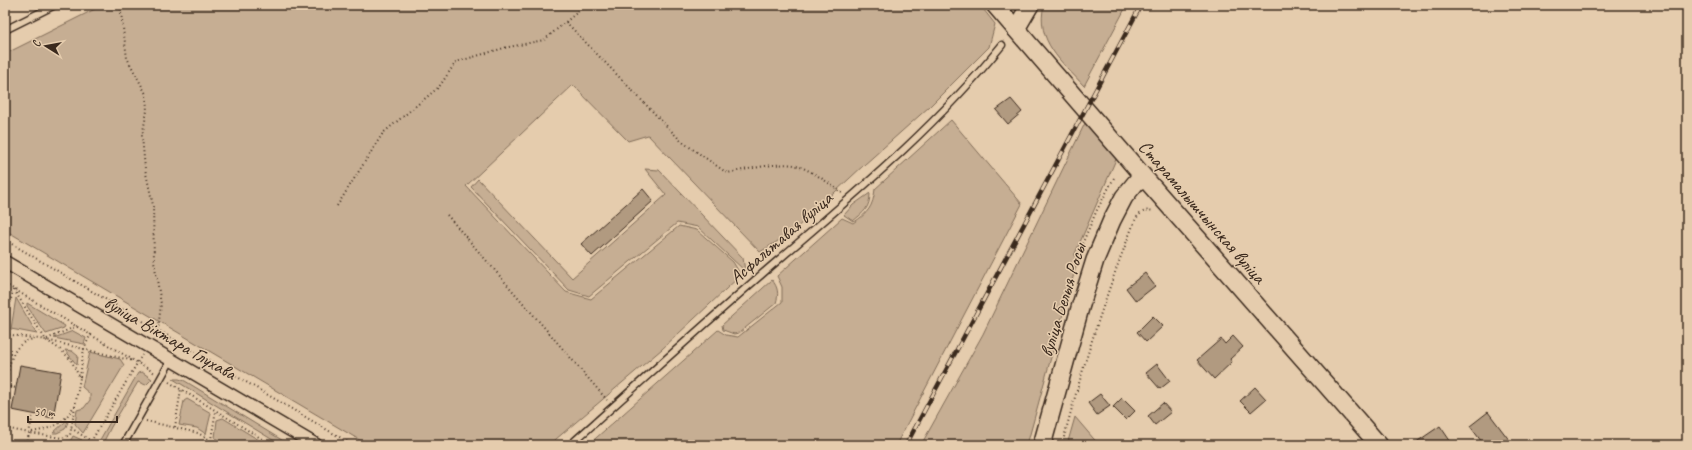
<svg xmlns="http://www.w3.org/2000/svg" width="1692" height="450" font-family="Caveat,sans-serif">
<style>
.green{fill:#c6ae93;stroke:#806c58}
.building{fill:#b19a80;stroke:#3b2a1e}
.lines{fill:none;stroke-linecap:round;stroke-linejoin:round}
.lane-casing{stroke:#3b2a1e;stroke-width:9}
.street-casing{stroke:#3b2a1e;stroke-width:15}
.secondary-casing{stroke:#3b2a1e;stroke-width:20}
.path{stroke:#3b2a1e;stroke-width:2;stroke-dasharray:1 3;stroke-linecap:butt}
.lane{stroke:#e5ccad;stroke-width:6}
.street{stroke:#e5ccad;stroke-width:12}
.secondary{stroke:#e5ccad;stroke-width:17}
.rail-casing{stroke:#3b2a1e;stroke-width:4.5}
.rail{stroke:#e5ccad;stroke-width:3;stroke-dasharray:9;stroke-linecap:butt}
.labels{text-anchor:middle;dominant-baseline:central;stroke-width:3;stroke-linejoin:round;paint-order:stroke}
.street-label{font-size:19px;fill:#3b2a1e;stroke:#e5ccad}
</style>
<rect width="100%" height="100%" fill="#e5ccad"/>
<filter id="ink" filterUnits="userSpaceOnUse"><feTurbulence type="fractalNoise" baseFrequency=".025" numOctaves="2"/><feDisplacementMap in="SourceGraphic" scale="8" xChannelSelector="R" yChannelSelector="G"/><feConvolveMatrix kernelMatrix="1 2 1 2 8 2 1 2 1" color-interpolation-filters="sRGB"/></filter>
<g filter="url(#ink)">
<g class="green">
<path d="M103,5H980L995,24L989,47L929,107L864,165L791,233L760,252L648,135L628,141L573,85L466,186L566,292L591,299L679,226L697,230L733,262L741,275L662,349L549,445H368L5,230V54Z"/>
<path d="M1044,5H1127L1084,86C1062,62 1035,41 1044,5Z"/>
<path d="M951,120L1022,204L896,445H588L718,330L726,335L738,337L782,302V287L777,276L842,218L853,223C868,213 873,207 875,189Z"/>
<path d="M1086,121L1117,157L1074,256L1078,259L1027,445H921L983,334Z"/>
<path d="M645,169L659,170L743,258L745,271L698,227L677,223L589,296L569,290L471,187L478,179L572,278L666,195Z"/>
<path d="M870,193C870,208 864,212 853,221L844,215L853,205Z"/>
<path d="M772,280C778,287 779,294 776,303L739,333L734,334L723,330L722,325Z"/>
<path d="M16,298L37,334L11,329Z"/>
<path d="M27,303L65,326L64,328L46,334L27,306Z"/>
<path d="M73,331L86,338L84,344L54,338Z"/>
<path d="M65,350L72,351L78,356L77,365Z"/>
<path d="M90,352L120,359L124,365L83,433L75,424L77,410L84,408L90,400V394L82,387Z"/>
<path d="M142,372L152,379L146,385L138,382L111,427L102,445H97L138,373Z"/>
<path d="M173,379H179L185,381L290,445H281Z"/>
<path d="M187,399L211,413L206,434L197,428L179,425L184,401Z"/>
<path d="M1075,417L1099,445H1067Z"/>
<path d="M223,418L267,445H227L215,438L217,420Z"/>
<path d="M66,421L68,422L65,429L57,433H53Z"/>
<path d="M73,436L82,440L80,445H55V443L71,440Z"/>
</g>
<g class="building">
<path d="M1011,99L1022,112L1008,124L996,110Z"/>
<path d="M643,189L653,201L592,256L581,244Z"/>
<path d="M1145,273L1155,286L1136,301L1126,288Z"/>
<path d="M1153,316L1163,326L1146,342L1137,332Z"/>
<path d="M1233,336L1243,347L1230,359L1232,362L1214,379L1197,360L1221,339L1225,344Z"/>
<path d="M1157,364L1170,381L1160,389L1146,373Z"/>
<path d="M20,365L61,372L53,418L12,410Z"/>
<path d="M1255,387L1266,399L1251,412L1240,401Z"/>
<path d="M1100,394L1110,406L1097,415L1088,403Z"/>
<path d="M1122,398L1135,411L1126,420L1113,407Z"/>
<path d="M1163,403L1171,412L1155,425L1148,416Z"/>
<path d="M1488,412L1513,445H1484L1470,426Z"/>
<path d="M1440,426L1453,445H1412Z"/>
</g>
<g class="lines">
<g class="lane-casing">
<g id="lane">
<path d="M5,30L55,5"/>
<path d="M123,445L171,360"/>
<path d="M570,445C639,384 706,322 776,262C855,194 936,127 1002,45"/>
</g>
</g>
<g class="street-casing">
<path id="street" d="M5,262L316,445"/>
</g>
<g class="secondary-casing">
<g id="secondary">
<path d="M995,5L1142,175L1379,445"/>
<path d="M1016,29L1030,5"/>
<path d="M1042,445L1080,308L1095,260L1112,220L1124,197L1142,175"/>
</g>
</g>
<g class="path">
<path d="M120,5L127,58L146,94L147,111L142,136L145,169L153,205L154,261L161,304L158,330L154,336"/>
<path d="M566,22L681,141L727,173C745,170 777,162 794,165C808,168 831,184 842,193"/>
<path d="M337,206L383,133L439,87L456,62L504,48L544,40L586,5"/>
<path d="M447,215L607,400"/>
<path d="M5,240L353,445"/>
<path d="M1079,251L1097,210L1115,176"/>
<path d="M5,284L155,373"/>
<path d="M14,290L46,340L61,350L71,360L80,378L70,435L62,438L29,433"/>
<path d="M5,326L13,290"/>
<path d="M5,334L46,340L134,361"/>
<path d="M47,339L77,326"/>
<path d="M80,377L84,348L91,334"/>
<path d="M169,382L272,445"/>
<path d="M6,386L16,388"/>
<path d="M5,390C9,369 9,343 34,339"/>
<path d="M146,421L198,433L219,445"/>
<path d="M5,422L8,429L5,443"/>
<path d="M175,427L181,389"/>
<path d="M5,428L29,433L33,414"/>
<path d="M71,428L91,441"/>
<path d="M32,432C53,428 63,425 74,406"/>
<path d="M27,445L29,433"/>
<path d="M89,445L142,355"/>
<path d="M210,445L216,410"/>
<path d="M1062,445C1082,368 1106,292 1136,218C1142,212 1145,209 1154,211"/>
</g>
<use href="#lane" class="lane"/>
<use href="#street" class="street"/>
<use href="#secondary" class="secondary"/>
<g class="rail-casing">
<path id="rail" d="M906,445L1141,5"/>
</g>
<use href="#rail" class="rail"/>
</g>
</g>
<g class="labels">
<g class="street-label">
<text transform="translate(1202 212) rotate(49)">Старамалышчынская вуліца</text>
<text transform="translate(781 238) rotate(-41)">Асфальтавая вуліца</text>
<text transform="translate(1063 300) rotate(-73)">вуліца Белыя Росы</text>
<text transform="translate(170 338) rotate(30)">вуліца Віктара Глухава</text>
</g>
</g>
<rect width="1692" height="450" fill="none" stroke="#e5ccad" stroke-width="20"/>
<rect x="10" y="10" width="1672" height="430" fill="none" stroke="#3b2a1e" stroke-width="1.5" filter="url(#ink)"/>
<g transform="translate(46 46) rotate(281)" stroke="#e5ccad" stroke-width="3" paint-order="stroke">
<path d="M0-3L7 15L0 10L-7 15Z" fill="#3b2a1e"/>
<text y="-6" font-size="11" font-weight="bold" text-anchor="middle" fill="#3b2a1e">С</text>
</g>
<path d="M28 416v6h89v-6" fill="none" stroke="#3b2a1e" stroke-width="2"/>
<text x="34" y="416" font-size="12" fill="#3b2a1e" stroke="#e5ccad" stroke-width="3" paint-order="stroke">50 m</text>
</svg>
